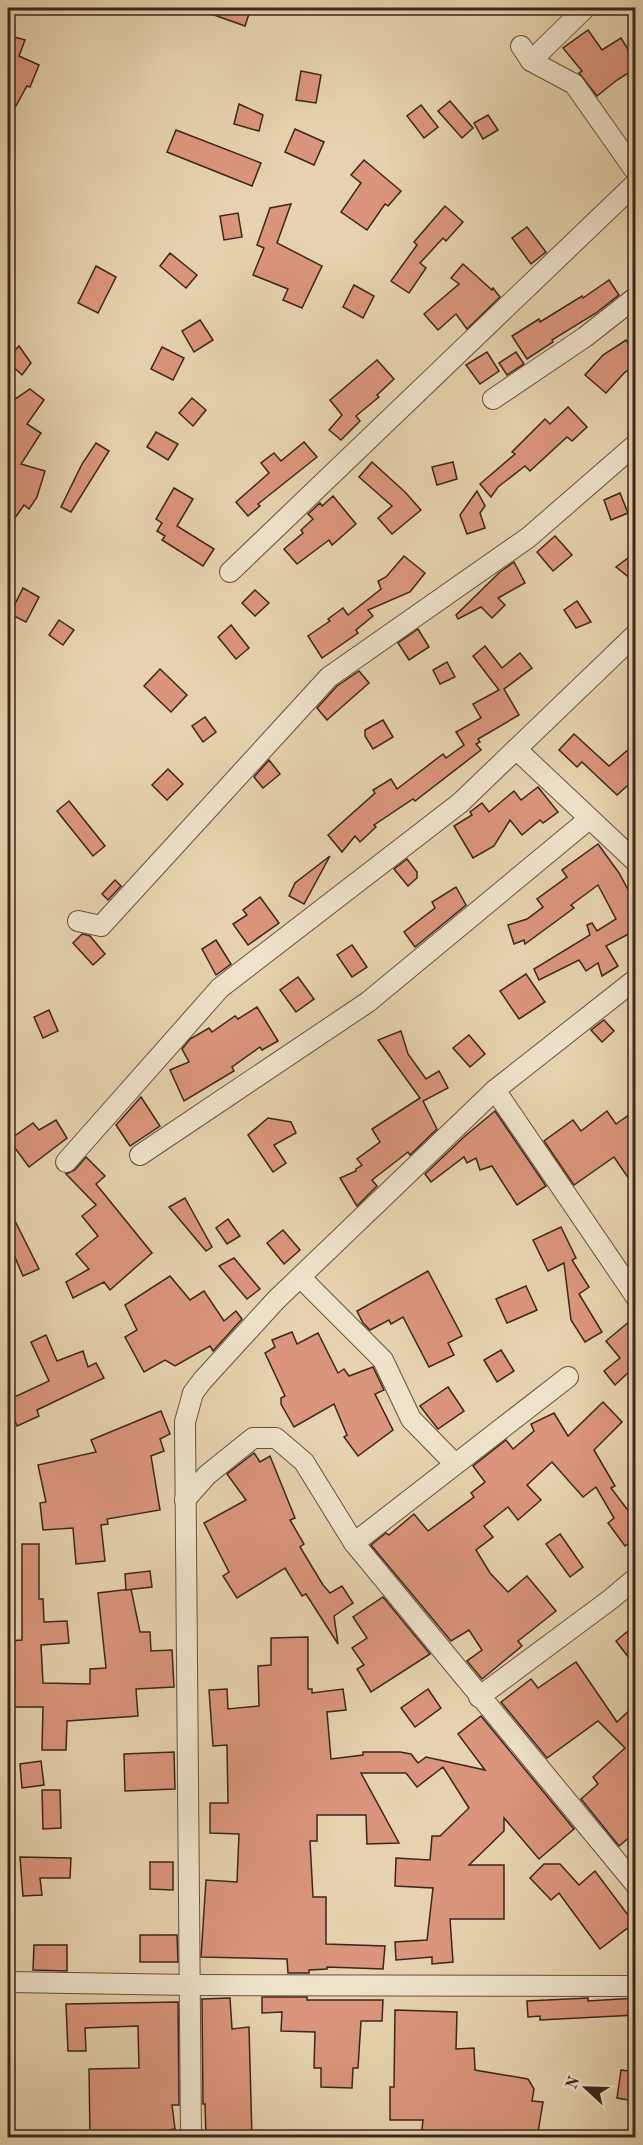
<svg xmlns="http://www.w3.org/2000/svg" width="643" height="2145" font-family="'Old Standard TT',serif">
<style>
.building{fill:#db957c;stroke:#3c261b;stroke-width:1.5}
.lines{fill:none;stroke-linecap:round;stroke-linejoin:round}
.minor-casing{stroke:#665140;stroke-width:22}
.minor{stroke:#efe2ca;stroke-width:20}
</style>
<rect width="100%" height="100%" fill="#e6d2ae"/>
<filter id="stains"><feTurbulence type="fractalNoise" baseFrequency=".00333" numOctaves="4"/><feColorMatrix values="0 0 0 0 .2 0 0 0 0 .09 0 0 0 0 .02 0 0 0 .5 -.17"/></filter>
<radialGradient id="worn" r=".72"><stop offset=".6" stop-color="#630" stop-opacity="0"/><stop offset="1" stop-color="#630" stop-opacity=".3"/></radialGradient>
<g class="building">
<path d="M201,8H251L245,26L200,10Z"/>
<path d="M588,30L602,50L621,38L636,62V68L617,80L597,96L579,73L582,71L563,48Z"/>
<path d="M8,35L25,40L19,56L39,65L30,87L27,86L8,120Z"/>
<path d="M301,71L321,75L316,103L296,100Z"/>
<path d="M450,101L473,128L462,138L438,111Z"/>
<path d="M239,104L263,115L259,131L234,124Z"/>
<path d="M421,105L438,127L424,138L407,116Z"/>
<path d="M488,115L498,130L483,139L474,123Z"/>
<path d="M295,129L324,142L314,165L285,152Z"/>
<path d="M176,130L261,163L252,186L167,152Z"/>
<path d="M364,160L401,191L388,206L385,204L367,230L341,212L361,183L351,175Z"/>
<path d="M291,204L277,243L322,266L302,308L283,300L288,289L253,275L264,248L257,245L270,208Z"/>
<path d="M445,206L463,222L446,241L443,238L420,263L426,268L409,293L391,281L417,245L414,242Z"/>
<path d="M238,213L242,237L224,240L220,216Z"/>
<path d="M527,227L546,252L531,264L512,238Z"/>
<path d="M170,253L197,275L186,288L160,266Z"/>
<path d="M463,264L492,290L493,288L500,297L467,329L456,314L438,330L424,314L459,284L451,278Z"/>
<path d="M96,266L116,277L98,313L78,303Z"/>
<path d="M609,280L619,295L596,313L552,340L553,342L527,359L512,336L539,319L540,322L582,296L583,298Z"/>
<path d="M354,285L374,296L363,318L343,307Z"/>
<path d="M200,320L213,340L194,352L182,331Z"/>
<path d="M626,340L636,356V366L625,372L606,393L585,375L603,355Z"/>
<path d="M19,346L31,363L22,375L8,362V358Z"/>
<path d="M162,347L184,358L173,380L151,369Z"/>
<path d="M487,352L499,371L480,384L466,365Z"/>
<path d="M516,352L524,364L507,375L499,363Z"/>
<path d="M377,360L394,379L377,395L379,397L356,416L360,421L341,440L329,430L342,415L330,400Z"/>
<path d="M30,389L44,400L27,424L41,433L21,464L45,471L37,497L29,509L24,505L8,528V404Z"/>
<path d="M192,398L206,410L193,426L179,413Z"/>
<path d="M568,407L587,427L572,441L567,437L530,471L525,466L498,487L491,497L480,484L515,454L512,452L545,419L550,424Z"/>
<path d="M156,432L178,444L168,460L147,447Z"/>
<path d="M304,442L317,457L258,504L260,506L248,516L236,502L269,473L261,463L274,453L281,461Z"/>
<path d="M96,443L109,451L71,512L61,507L82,464Z"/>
<path d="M372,462L405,492L421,510L392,534L378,518L392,506L359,477Z"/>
<path d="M453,462L457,479L437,485L432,467Z"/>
<path d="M174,488L193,499L177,526L214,549L203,566L162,540L165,536L157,531L162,523L156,519Z"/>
<path d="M477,491L485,506L480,513L485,528L467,534L460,515Z"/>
<path d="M620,493L628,513L611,520L604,500Z"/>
<path d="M333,496L356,524L332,545L329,540L297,564L284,549L303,533L301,530L313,519L308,514L320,503L322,506Z"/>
<path d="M555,536L572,555L553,571L537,552Z"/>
<path d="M636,552V583L616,567Z"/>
<path d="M404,556L425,573L410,592L368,610L373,616L356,630L358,633L322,658L308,636L330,621L328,619L343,608L348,615L381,589L378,581L386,577Z"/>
<path d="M514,562L525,583L498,598L505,605L492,618L481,607L458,619L456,615L500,572Z"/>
<path d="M23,588L39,597L26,622L10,614Z"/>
<path d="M255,590L269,603L255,616L242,603Z"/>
<path d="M577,601L591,622L576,628L564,610Z"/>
<path d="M59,620L74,630L63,645L49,635Z"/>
<path d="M231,625L249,648L236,659L218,637Z"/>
<path d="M418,629L429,647L409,660L398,643Z"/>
<path d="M485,646L502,668L520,653L532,668L504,689L519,715L478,739L480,742L476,744L481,750L415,801L413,799L374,825L376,827L360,842L355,836L342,852L328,835L375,793L373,790L391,779L397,789L443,754L446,758L464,745L456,732L481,718L473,704L499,690L473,656Z"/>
<path d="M447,662L455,677L440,684L433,670Z"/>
<path d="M160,669L187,695L171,712L144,686Z"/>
<path d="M359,671L369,683L327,720L317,708L337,686Z"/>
<path d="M205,717L216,732L203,742L192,726Z"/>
<path d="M383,720L393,737L373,749L365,736V730Z"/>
<path d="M574,734L609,766L636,743V778L617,795L582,762L577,767L559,750Z"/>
<path d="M269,760L280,774L263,788L254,777Z"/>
<path d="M168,769L183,784L167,800L152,785Z"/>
<path d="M538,787L558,812L543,823L540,820L522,835L510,820L494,846L473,858L454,826L472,815L470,812L482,803L489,812L514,791L521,800Z"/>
<path d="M69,801L105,846L93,856L57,811Z"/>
<path d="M598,844L619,873L631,895L636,894V930L606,946L618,966L602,976L598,963L586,971L579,960L539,980L534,969L590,935L587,925L592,923L597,931L616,919L598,885L571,905L574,908L525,944L524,940L514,944L508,925L527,919L543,907L537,899L567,877L562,870Z"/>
<path d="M330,856L304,904L289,896L295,883Z"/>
<path d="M407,859L417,872V878L408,886L394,869Z"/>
<path d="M115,880L121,886L108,900L102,894Z"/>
<path d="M456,887L466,905L415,947L404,932L435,908L432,902Z"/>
<path d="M260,897L279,923L248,945L233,924L247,915L243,910Z"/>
<path d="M82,934L90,936L105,954L93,965L73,943Z"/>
<path d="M216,940L231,964L216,975L202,949Z"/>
<path d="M352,945L367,967L352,977L337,955Z"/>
<path d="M526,974L545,1002L519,1019L500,991Z"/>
<path d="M298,977L314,999L296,1012L280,990Z"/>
<path d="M257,1007L278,1041L262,1050L260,1047L232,1067L234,1071L184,1101L170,1070L189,1062L182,1049L190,1039L209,1028L212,1032L235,1016L238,1019Z"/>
<path d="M49,1010L58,1031L43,1038L34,1017Z"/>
<path d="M604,1020L614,1031L602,1042L591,1030Z"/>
<path d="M401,1031L408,1054L426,1079L439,1071L448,1088L423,1101L437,1129L410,1155L408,1152L372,1180L377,1186L357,1206L340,1178L356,1171V1169L362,1165L357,1159L380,1142L372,1129L420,1098L378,1040Z"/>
<path d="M469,1035L485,1054L470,1067L453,1048Z"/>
<path d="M141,1097L160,1126L130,1146L116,1125Z"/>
<path d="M636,1110V1189L614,1157L574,1185L544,1141L573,1120L581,1131L607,1111L616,1124Z"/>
<path d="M495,1111L546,1186L517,1205L492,1166L480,1170L476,1158L467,1163L464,1157L431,1182L425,1174L465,1136Z"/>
<path d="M268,1118L291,1122L296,1133L274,1145L286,1163L273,1172L248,1135Z"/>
<path d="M56,1120L67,1138L29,1167L9,1140L33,1123L39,1130Z"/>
<path d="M86,1157L105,1176L96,1184L152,1253L110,1290L104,1282L73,1298L66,1282L89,1269L76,1254L98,1236L82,1216L96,1205L66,1174L75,1170Z"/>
<path d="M185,1198L212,1247L206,1251L169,1207Z"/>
<path d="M8,1207L39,1269L23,1276L8,1241Z"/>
<path d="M228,1219L240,1236L227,1244L216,1228Z"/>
<path d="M561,1227L576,1258L572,1260L589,1287L579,1294L602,1332L585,1342L571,1320L564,1263L548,1271L533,1240Z"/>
<path d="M283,1230L300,1250L284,1264L267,1243Z"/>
<path d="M234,1258L260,1289L247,1299L219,1266Z"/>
<path d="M428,1271L462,1336L448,1343L454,1355L429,1367L403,1317L391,1324L389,1320L370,1330L363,1323L357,1311Z"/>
<path d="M170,1276L190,1300L204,1291L224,1321L236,1311L242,1319L213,1351L210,1346L175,1366L165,1360L144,1372L125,1337L137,1330L125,1305Z"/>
<path d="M526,1286L537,1310L507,1323L496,1299Z"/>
<path d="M636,1316V1375L631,1370L615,1385L604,1371L620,1358L606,1341Z"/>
<path d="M292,1332L297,1344L318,1333L338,1373L344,1369L349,1376L373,1367L384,1390L375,1394L393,1430L358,1456L344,1437L347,1435L334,1404L294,1427L281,1404V1398L285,1396L265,1353L275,1347L272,1340Z"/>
<path d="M46,1335L57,1361L83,1351L88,1367L96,1363L104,1378L37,1410L39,1416L17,1426L8,1404V1400L49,1381L31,1342Z"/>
<path d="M501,1350L514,1371L497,1382L484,1360Z"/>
<path d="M448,1387L464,1411L438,1429L420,1406Z"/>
<path d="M603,1402L622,1422L594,1450L615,1486L611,1488L636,1521V1538L625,1546L608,1523L614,1518L596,1487L583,1497L552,1462L527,1485L541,1500L518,1520L508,1507L484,1526L493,1537L476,1550L490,1573L508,1592L527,1576L556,1611L518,1641L522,1646L482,1679L467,1661L482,1650L469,1630L451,1641L371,1545L386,1533L389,1535L414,1514L428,1531L474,1497L471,1493L485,1482L473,1466L506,1440L513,1449L534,1431L531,1424L554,1413L568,1436Z"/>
<path d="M161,1411L170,1434L160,1439L164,1451L151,1456L160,1510L107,1519L108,1524L101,1525L105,1561L76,1564L73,1528L43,1530L40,1503L46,1502L38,1465L96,1452L91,1440Z"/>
<path d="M254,1453L260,1462L270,1456L295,1518L290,1520L304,1544L300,1547L323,1585L330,1593L342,1586L353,1603L334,1616L338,1644L306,1594L302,1596L285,1568L237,1598L223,1576L229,1572L204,1523L246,1500L227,1474Z"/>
<path d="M560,1534L583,1567L570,1577L546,1544Z"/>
<path d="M22,1544H39V1599H43L44,1622L67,1621L69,1643L41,1645L43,1683L90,1684V1669L106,1668L98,1593L131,1589L140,1632H150L151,1651L172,1650L174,1687L136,1689L138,1716L67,1721L66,1750H42L43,1707H12L9,1641L22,1640Z"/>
<path d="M150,1571L152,1587L126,1590L125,1574Z"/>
<path d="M383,1597L430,1654L371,1692L357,1669L364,1665L352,1648L367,1638L353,1617Z"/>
<path d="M628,1631L636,1641V1667L616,1641Z"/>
<path d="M308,1637V1689H312V1693L343,1689L346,1710L327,1712L331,1759L363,1755V1752H400L411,1754L418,1763L426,1757L485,1770L458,1734L481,1716L574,1829L539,1859L504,1818V1831L469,1865H504V1919H450L453,1962L432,1964V1957L396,1960L395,1942L427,1940L433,1888L395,1886L396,1858L430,1860L432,1836H440L469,1808L443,1767L417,1787L406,1773H361L399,1843L367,1844L366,1815H317V1841H310L313,1897H326V1944L385,1946L383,1969L327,1967V1969L309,1970V1973H288L287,1959L201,1957L206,1880L237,1882L239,1834L210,1833V1803H228L227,1745L213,1746L209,1690L227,1689L228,1709L259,1706L258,1666L271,1665V1638Z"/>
<path d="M576,1662L617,1722L636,1704V1832L619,1846L581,1799L598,1784L593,1777L625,1748L598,1721L547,1758L501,1702L531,1679L538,1688Z"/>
<path d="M428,1689L441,1708L415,1727L401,1708Z"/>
<path d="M174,1752L175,1789L125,1791L124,1754Z"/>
<path d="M41,1761L44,1785L22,1788L20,1764Z"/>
<path d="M42,1790H60L61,1828L43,1829Z"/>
<path d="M20,1857L71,1858L70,1878H40L42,1895L23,1896Z"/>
<path d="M150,1862H173V1890L150,1889Z"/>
<path d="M544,1864H560L579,1885L595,1871L634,1923L600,1949L559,1893L551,1900L530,1878Z"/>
<path d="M140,1935H177L178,1962H140Z"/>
<path d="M34,1945H67V1971L33,1970Z"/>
<path d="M262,1997H307V2000H383L382,2021H361L358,2068H353L352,2088L321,2087V2068H314L315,2032L281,2031L282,2012L262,2013Z"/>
<path d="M230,1998L232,2029L249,2027L252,2138H206L205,2104H203L202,1999Z"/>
<path d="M588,1998V2001L636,1998V2015L540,2020V2016L528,2017L527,2001Z"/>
<path d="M178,2002L179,2105H172L175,2129L145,2134V2138H90L89,2069L139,2068L138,2026L85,2028L86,2051H68L66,2004Z"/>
<path d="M395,2010L457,2012L456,2049L474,2048L475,2070L528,2079L534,2089L532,2101L543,2102L537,2138H421L423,2120H390V2087H394Z"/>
<path d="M621,2070L636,2072V2101L617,2098Z"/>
</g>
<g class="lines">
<g class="minor-casing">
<g id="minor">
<path d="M521,46L531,61L574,84L636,172"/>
<path d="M531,61L585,8"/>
<path d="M493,399L585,337L636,297"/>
<path d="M230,572L636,183"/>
<path d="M516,749L636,862"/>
<path d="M78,921L101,926L329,677L529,537L636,444"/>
<path d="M495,1090L636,1297"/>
<path d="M140,1155L368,1002L589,819"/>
<path d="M66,1162L220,988L460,803L636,634"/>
<path d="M300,1277L383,1360L411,1419L455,1464"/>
<path d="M185,1500L207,1475L253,1438H276L304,1462L354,1543L636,1885"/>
<path d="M354,1543L568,1377"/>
<path d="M479,1697L611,1599L636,1578"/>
<path d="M8,1982L191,1985L636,1986"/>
<path d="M191,2138L185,1422L193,1393L202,1381L276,1300L495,1090L636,979"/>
</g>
</g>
<use href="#minor" class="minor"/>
</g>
<rect width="643" height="2145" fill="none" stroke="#e6d2ae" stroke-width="30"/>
<rect x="9" y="9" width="625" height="2127" fill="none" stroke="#3c261b" stroke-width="3"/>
<rect x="15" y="15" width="613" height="2115" fill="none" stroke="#3c261b" stroke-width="1.5"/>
<g transform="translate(586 2088) rotate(292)" stroke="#efe2ca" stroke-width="4.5" paint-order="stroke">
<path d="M0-4.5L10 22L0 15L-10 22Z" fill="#3c261b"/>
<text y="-9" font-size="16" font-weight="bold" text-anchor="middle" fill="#3c261b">N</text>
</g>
<rect width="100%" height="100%" filter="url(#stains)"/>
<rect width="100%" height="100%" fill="url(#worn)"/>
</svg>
